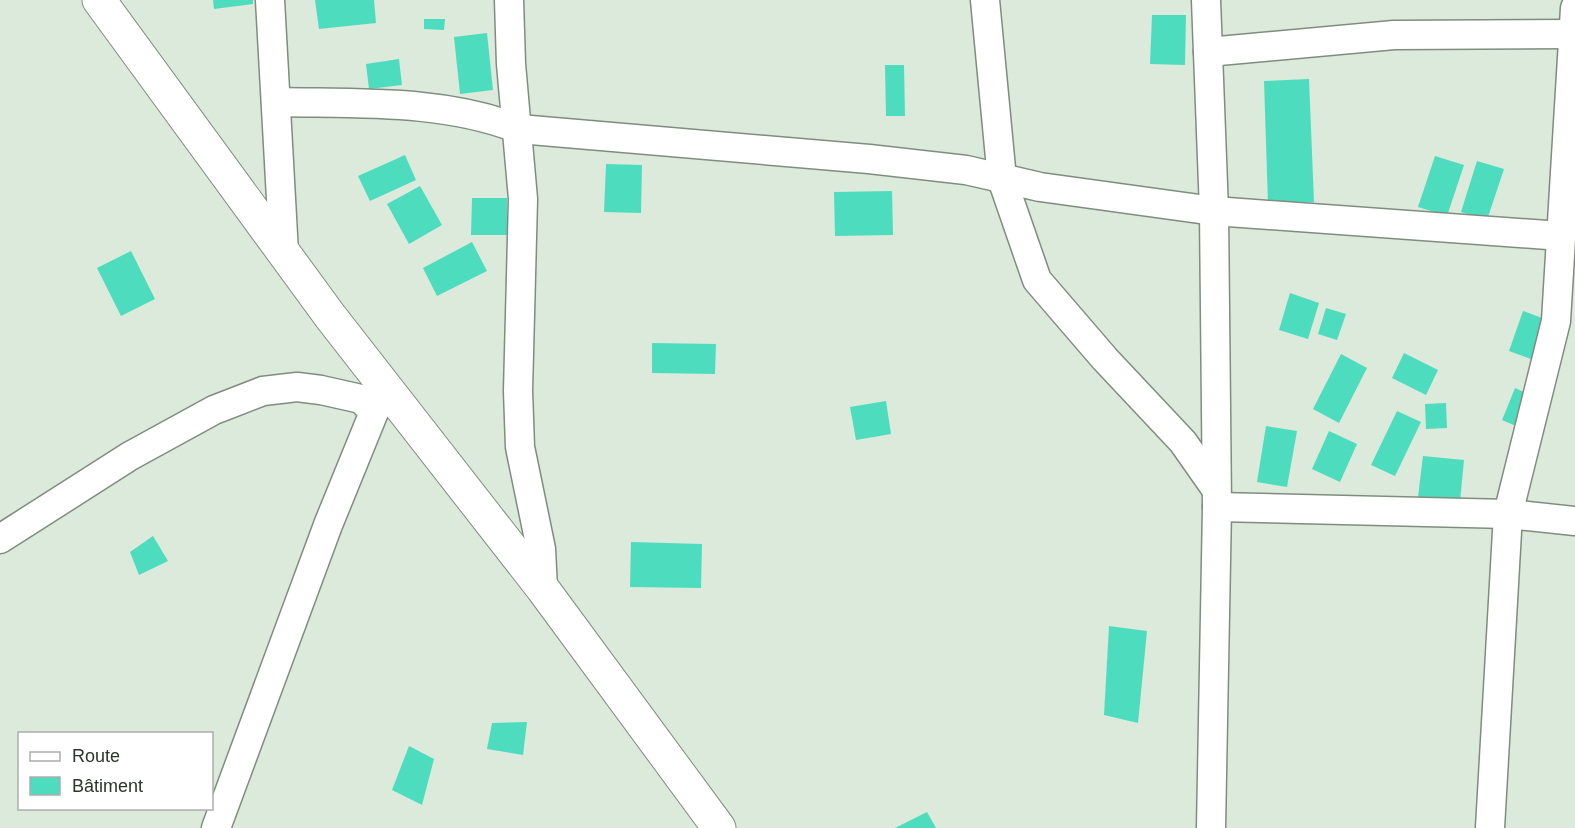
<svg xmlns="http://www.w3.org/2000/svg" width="1575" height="828" font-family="Arial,sans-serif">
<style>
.building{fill:#4edcbf}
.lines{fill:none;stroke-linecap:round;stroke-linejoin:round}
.minor-casing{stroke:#7f8d7f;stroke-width:31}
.tertiary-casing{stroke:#7f8d7f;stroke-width:35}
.minor{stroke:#fff;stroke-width:28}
.tertiary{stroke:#fff;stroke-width:33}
</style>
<rect width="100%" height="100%" fill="#dbeada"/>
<g class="building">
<path d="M213,0H253V4L214,9Z"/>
<path d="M315,0H374L376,23L319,29Z"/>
<path d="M1152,15H1186L1185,65L1150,64Z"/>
<path d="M424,19H445L444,30L424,29Z"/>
<path d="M487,33L493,90L460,94L454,37Z"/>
<path d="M399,59L402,85L369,89L366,64Z"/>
<path d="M885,65H904L905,116H886Z"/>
<path d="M1309,79L1314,202L1268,204L1264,81Z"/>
<path d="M405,155L416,180L370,201L358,176Z"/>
<path d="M1435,156L1464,165L1447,216L1418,207Z"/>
<path d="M1477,161L1504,169L1487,220L1461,212Z"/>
<path d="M606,164L642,165L641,213L604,212Z"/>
<path d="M420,186L442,225L409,244L387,204Z"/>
<path d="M892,191L893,235L835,236L834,192Z"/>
<path d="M472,198H507V235H471Z"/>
<path d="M472,242L487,271L437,296L423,268Z"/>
<path d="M131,251L155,299L121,316L97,268Z"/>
<path d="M1290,293L1319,303L1308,339L1279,330Z"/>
<path d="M1326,308L1346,314L1337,340L1318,334Z"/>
<path d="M1523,311L1550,321L1536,361L1509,351Z"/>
<path d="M652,343L716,344L715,374L652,373Z"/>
<path d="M1404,353L1438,370L1426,395L1392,378Z"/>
<path d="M1341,354L1367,368L1339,423L1313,409Z"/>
<path d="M1515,388L1528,394L1516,426L1502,420Z"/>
<path d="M886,401L891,434L856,440L850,407Z"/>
<path d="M1446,403L1447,428L1426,429L1425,404Z"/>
<path d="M1397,411L1421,422L1395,476L1371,465Z"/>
<path d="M1266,426L1297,431L1287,487L1257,482Z"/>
<path d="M1329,431L1357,444L1340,482L1312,469Z"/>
<path d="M1423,456L1464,460L1460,502L1418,497Z"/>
<path d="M153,536L168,561L139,575L130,552Z"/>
<path d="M631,542L702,544L701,588L630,587Z"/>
<path d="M1109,626L1147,631L1138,723L1104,715Z"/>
<path d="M527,722L523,755L487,749L492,723Z"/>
<path d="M409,746L434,759L422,805L392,790Z"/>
<path d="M927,812L936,828H895Z"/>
</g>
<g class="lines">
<g class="minor-casing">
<g id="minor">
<path d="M270,0L284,253"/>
<path d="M509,0L511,64L523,199L518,391L520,447L541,549L543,589"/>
<path d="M985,0L1002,179L1037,280L1105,359L1183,442L1216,489"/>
<path d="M1206,0L1214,211L1217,507L1211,828"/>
<path d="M1208,52L1394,35L1572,34"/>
<path d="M276,102C357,104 443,99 519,129L869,159L966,170L1040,187L1214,211L1561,236"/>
<path d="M1217,507L1508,514L1575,521"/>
<path d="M0,539L130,456L214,410L263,391L297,387L321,390L361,399L374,412"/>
<path d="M216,828L328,525L374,412L387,391"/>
<path d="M1490,828L1508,514L1556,321L1575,8"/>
</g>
</g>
<g class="tertiary-casing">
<path id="tertiary" d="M99,0L330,316L543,589L719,828"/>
</g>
<use href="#minor" class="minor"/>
<use href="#tertiary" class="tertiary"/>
</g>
<rect x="18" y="732" width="195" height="78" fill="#ffffff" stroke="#abaeab" stroke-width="1.5"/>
<rect x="30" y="752" width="30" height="9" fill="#ffffff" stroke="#abaeab" stroke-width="1.5"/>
<text x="72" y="762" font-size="18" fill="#2e342e">Route</text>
<rect x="30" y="777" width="30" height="18" fill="#4edcbf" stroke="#abaeab" stroke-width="1.5"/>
<text x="72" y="792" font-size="18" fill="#2e342e">Bâtiment</text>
</svg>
